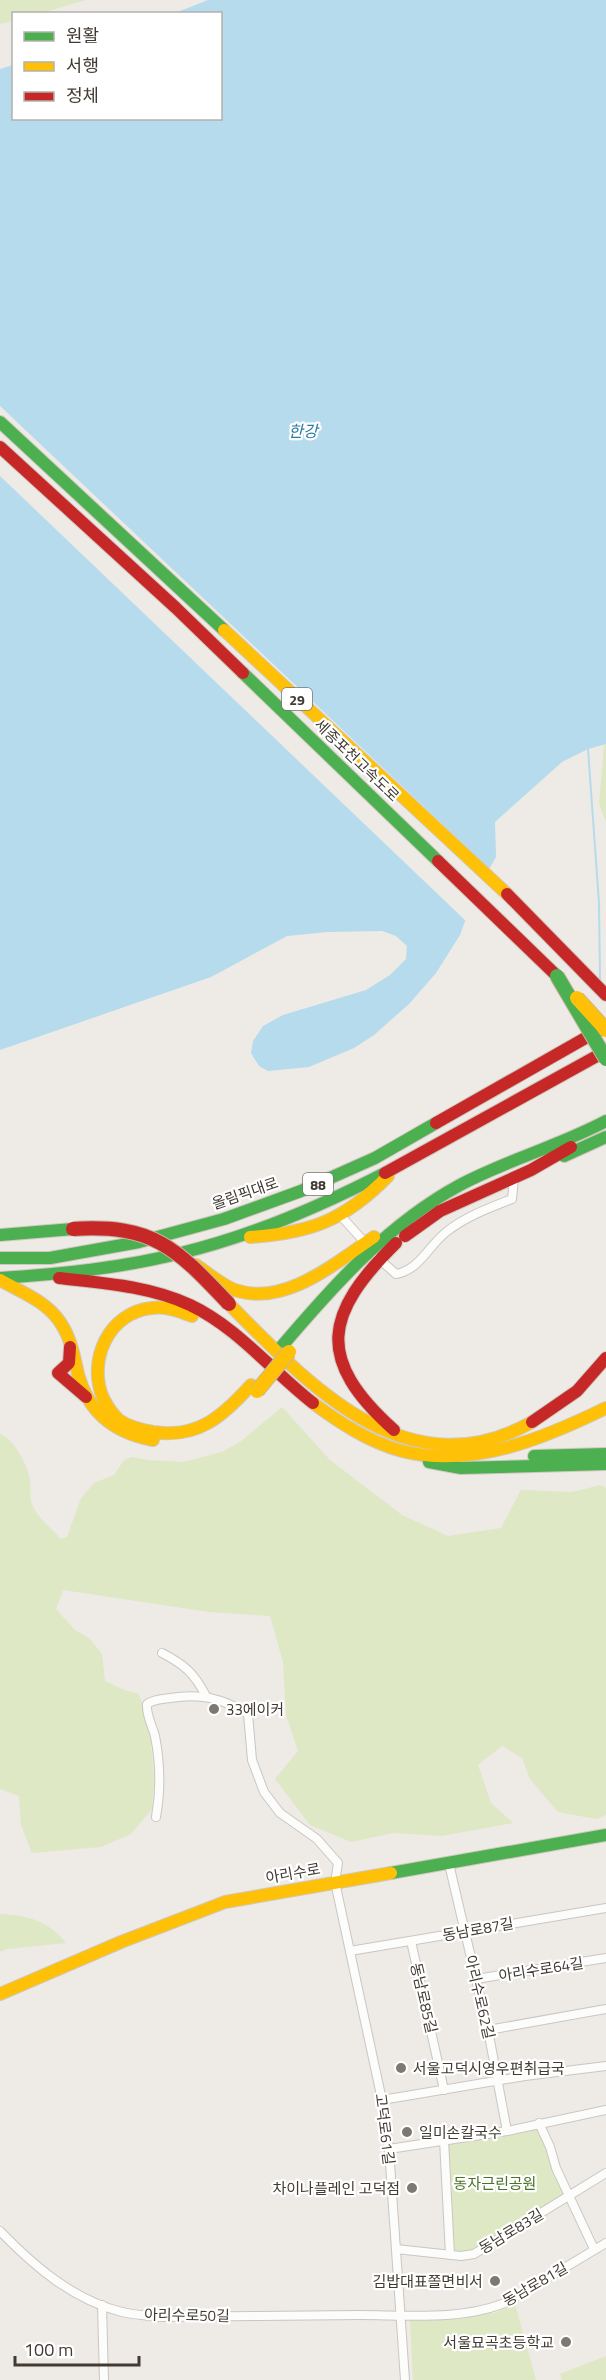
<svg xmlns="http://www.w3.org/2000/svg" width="606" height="2380" font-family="'Titillium Web','Noto Sans KR',sans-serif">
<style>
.green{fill:#dee8c5}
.water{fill:#b5dbed}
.pier{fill:#eeeae6}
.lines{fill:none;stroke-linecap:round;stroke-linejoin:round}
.stream{stroke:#b5dbed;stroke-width:2}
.street-casing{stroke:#cac6c2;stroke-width:10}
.fast-casing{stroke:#cfc8be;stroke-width:14}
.slow-casing{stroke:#cfc8be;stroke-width:14}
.jam-casing{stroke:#cfc8be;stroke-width:14}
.street{stroke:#fcfcfb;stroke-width:8}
.fast{stroke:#4caf50;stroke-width:12}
.slow{stroke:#ffc107;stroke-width:12}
.jam{stroke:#c62828;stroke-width:12}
.fast-bridge-casing{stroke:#c6b5a1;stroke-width:16;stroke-linecap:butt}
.slow-bridge-casing{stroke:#c6b5a1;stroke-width:16;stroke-linecap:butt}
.jam-bridge-casing{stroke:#c6b5a1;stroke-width:16;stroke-linecap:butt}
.fast-bridge{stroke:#4caf50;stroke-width:14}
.slow-bridge{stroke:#ffc107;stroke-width:14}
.jam-bridge{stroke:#c62828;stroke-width:14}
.poi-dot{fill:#7e7872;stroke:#fff;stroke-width:2}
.labels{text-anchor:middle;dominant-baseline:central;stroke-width:4.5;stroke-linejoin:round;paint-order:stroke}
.shield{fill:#fff;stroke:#7b7670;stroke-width:1.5}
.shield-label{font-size:14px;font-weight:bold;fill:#423b33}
.street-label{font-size:15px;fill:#423b33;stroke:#fff}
.poi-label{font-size:15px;fill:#423b33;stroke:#fff;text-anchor:start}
.park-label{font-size:15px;fill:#4a7327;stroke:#fff}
.water-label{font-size:16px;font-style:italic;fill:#2c7ca6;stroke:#fff}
</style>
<rect width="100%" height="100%" fill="#eeeae6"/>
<g class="green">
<path d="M0,0H86L42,13L14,14L13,21L0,24Z"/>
<path d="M606,744V822L599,804L604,746Z"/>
<path d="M282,1407L330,1460L402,1515L448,1536L501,1528L521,1490L572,1492L601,1485L606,1488V1815L596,1819L558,1812L530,1779L522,1758L502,1746L478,1765L491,1803L513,1823L442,1836L393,1833L351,1842L310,1825L275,1779L298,1751L286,1715L283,1662L270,1616L209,1612L63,1590L56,1609L75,1630L89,1638L102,1654L105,1681L124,1690L139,1694L150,1731L154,1777L152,1809L131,1834L101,1847L32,1853L21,1825L19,1796L0,1789V1434C15,1440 27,1464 30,1480C31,1489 29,1498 33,1507C39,1519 52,1529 61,1539L67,1537L81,1498L94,1483L114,1475L124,1460L132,1457L148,1460L183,1462L222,1452L240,1442Z"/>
<path d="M0,1914C27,1915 49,1921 66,1943L7,1949L0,1952Z"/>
<path d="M539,2123L569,2196L474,2254L450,2255L444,2140Z"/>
<path d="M515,2304L536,2380H413L410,2321L495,2313Z"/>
<path d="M606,2356V2380H562L560,2374Z"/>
</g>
<path class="water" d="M208,0H606V744L588,749L562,762L495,822L496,857L475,893L460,935L436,973L409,1004L374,1035L354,1048L309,1067L268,1071L259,1066L251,1053L253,1041L263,1026L283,1015L366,990L390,975L406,959L407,946L396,936L382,931L328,932L287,936L211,977L0,1050V69L13,65L14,118H220V14L175,13Z"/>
<path class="pier" d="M0,406L491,870L477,895L468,923L0,476Z"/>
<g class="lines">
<path class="stream" d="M588,749L599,903L600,980"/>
<g class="street-casing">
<g id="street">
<path d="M340,1215L368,1246"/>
<path d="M378,1258L396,1274C419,1270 428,1247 445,1233C464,1217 489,1208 512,1199L514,1178"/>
<path d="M162,1653C185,1665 194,1673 206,1696"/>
<path d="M156,1817C161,1790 160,1762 155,1736C152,1725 146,1715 147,1704C154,1699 162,1699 170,1698C200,1693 222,1698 248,1714L252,1760L264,1792L280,1813L317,1839L338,1863L335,1882L382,2100L389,2149L405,2380"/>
<path d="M449,1864L488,2030L507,2131"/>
<path d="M411,1941L444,2090"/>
<path d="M350,1951L606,1908"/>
<path d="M476,1979L606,1958"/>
<path d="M488,2030L606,2009"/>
<path d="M382,2100L525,2076L606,2066"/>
<path d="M539,2123L550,2147L556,2168L594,2249"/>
<path d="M444,2140L450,2255"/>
<path d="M389,2149L507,2131L606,2110"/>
<path d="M0,2231C34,2266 73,2300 122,2312C134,2315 146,2315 158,2317C225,2316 293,2316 360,2315C406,2315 466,2321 509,2301L606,2243"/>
<path d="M396,2249L461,2256L474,2254L606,2173"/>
<path d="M102,2305L104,2380"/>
</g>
</g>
<g class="fast-casing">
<g id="fast">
<path d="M0,422L224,630"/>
<path d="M243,673L438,861"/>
<path d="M564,1156L606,1137"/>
<path d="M0,1235L73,1229"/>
<path d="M0,1258H50L139,1242L224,1219L301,1191L375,1158L436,1123"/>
<path d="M0,1278C61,1274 122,1268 181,1253C252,1236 321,1206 385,1173"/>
<path d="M282,1346C334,1285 388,1224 460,1185C507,1160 559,1146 606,1121"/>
<path d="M534,1456L606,1454"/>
<path d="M429,1462L461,1468L606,1464"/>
<path d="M391,1873L606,1835"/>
</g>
</g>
<g class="slow-casing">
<g id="slow">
<path d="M224,630L507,894"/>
<path d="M250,1237C311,1233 345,1220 388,1176"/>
<path d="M196,1265C208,1273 221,1285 235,1290C285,1307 335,1263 374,1237"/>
<path d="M0,1280C21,1292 46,1301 60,1322C71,1338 74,1356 78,1374C88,1412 115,1433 153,1440"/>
<path d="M229,1304C310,1386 408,1492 532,1422"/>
<path d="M192,1316C179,1311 166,1306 152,1308C109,1312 87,1360 103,1398C107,1406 112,1414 119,1420C128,1427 142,1430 153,1432C198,1439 223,1416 251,1385"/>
<path d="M313,1403C340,1423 369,1442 402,1451C471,1469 545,1438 606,1408"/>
<path d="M0,1994L121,1942L225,1902L391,1873"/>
</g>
</g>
<g class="jam-casing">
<g id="jam">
<path d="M0,447L176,608L243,673"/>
<path d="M438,861L557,976"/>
<path d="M507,894L606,995"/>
<path d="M436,1123L603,1028"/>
<path d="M385,1173L606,1051"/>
<path d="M405,1236L440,1211L531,1170L571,1147"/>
<path d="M59,1278C103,1283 149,1286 190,1305C237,1327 272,1371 313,1403"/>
<path d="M70,1347L69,1363L58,1373L86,1397"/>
<path d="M532,1422L577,1391L606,1358"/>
<path d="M394,1430C315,1359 324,1314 396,1243"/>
</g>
</g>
<use href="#street" class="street"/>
<use href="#fast" class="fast"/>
<use href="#slow" class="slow"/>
<use href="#jam" class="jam"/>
<g class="fast-bridge-casing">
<path id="fast-bridge" d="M557,976L606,1059"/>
</g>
<g class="slow-bridge-casing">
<g id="slow-bridge">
<path d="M577,998L606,1030"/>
<path d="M257,1391L289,1352"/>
</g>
</g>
<g class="jam-bridge-casing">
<path id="jam-bridge" d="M73,1229C154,1224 176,1248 229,1304"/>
</g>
<use href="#fast-bridge" class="fast-bridge"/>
<use href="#slow-bridge" class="slow-bridge"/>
<use href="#jam-bridge" class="jam-bridge"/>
</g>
<g class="poi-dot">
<circle cx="214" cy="1709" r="6"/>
<circle cx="401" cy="2068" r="6"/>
<circle cx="407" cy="2132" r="6"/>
<circle cx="412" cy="2188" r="6"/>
<circle cx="495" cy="2281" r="6"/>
<circle cx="566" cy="2342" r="6"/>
</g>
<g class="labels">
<g class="shield">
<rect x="282" y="688" width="30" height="22" rx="4.5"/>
<rect x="303" y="1173" width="30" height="22" rx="4.5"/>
</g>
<g class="shield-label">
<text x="297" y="699">29</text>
<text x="318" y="1184">88</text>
</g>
<g class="street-label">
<text transform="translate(357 760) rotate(44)">세종포천고속도로</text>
<text transform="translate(245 1193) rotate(-19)">올림픽대로</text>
<text transform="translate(293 1873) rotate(-10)">아리수로</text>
<text transform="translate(478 1929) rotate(-10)">동남로87길</text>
<text transform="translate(541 1969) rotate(-9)">아리수로64길</text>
<text transform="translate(480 1997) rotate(77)">아리수로62길</text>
<text transform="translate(424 1998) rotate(77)">동남로85길</text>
<text transform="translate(385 2129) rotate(83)">고덕로61길</text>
<text transform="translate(511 2231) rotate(-31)">동남로83길</text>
<text transform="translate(535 2284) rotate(-30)">동남로81길</text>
<text transform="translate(187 2315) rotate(1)">아리수로50길</text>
</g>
<g class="poi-label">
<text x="226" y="1709">33에이커</text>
<text x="413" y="2068">서울고덕시영우편취급국</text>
<text x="419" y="2132">일미손칼국수</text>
<text x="400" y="2188" text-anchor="end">차이나플레인 고덕점</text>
<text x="483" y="2281" text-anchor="end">김밥대표쫄면비서</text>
<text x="554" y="2342" text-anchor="end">서울묘곡초등학교</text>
</g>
<g class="park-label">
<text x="495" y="2183">동자근린공원</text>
</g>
<g class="water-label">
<text x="303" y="431">한강</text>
</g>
</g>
<rect x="12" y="12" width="210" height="108" fill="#ffffff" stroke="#b3b1ad" stroke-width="1.5"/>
<rect x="24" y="32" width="30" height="9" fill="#4caf50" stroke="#b3b1ad" stroke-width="1.5"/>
<text x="66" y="42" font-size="18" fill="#423b33">원활</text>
<rect x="24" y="62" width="30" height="9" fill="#ffc107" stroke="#b3b1ad" stroke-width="1.5"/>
<text x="66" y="72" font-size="18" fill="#423b33">서행</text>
<rect x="24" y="92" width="30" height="9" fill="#c62828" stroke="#b3b1ad" stroke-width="1.5"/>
<text x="66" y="102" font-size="18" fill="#423b33">정체</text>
<path d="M15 2356v9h124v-9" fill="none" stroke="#423b33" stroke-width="3"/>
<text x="24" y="2356" font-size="18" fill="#423b33" stroke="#ffffff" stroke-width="4.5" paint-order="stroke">100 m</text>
</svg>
